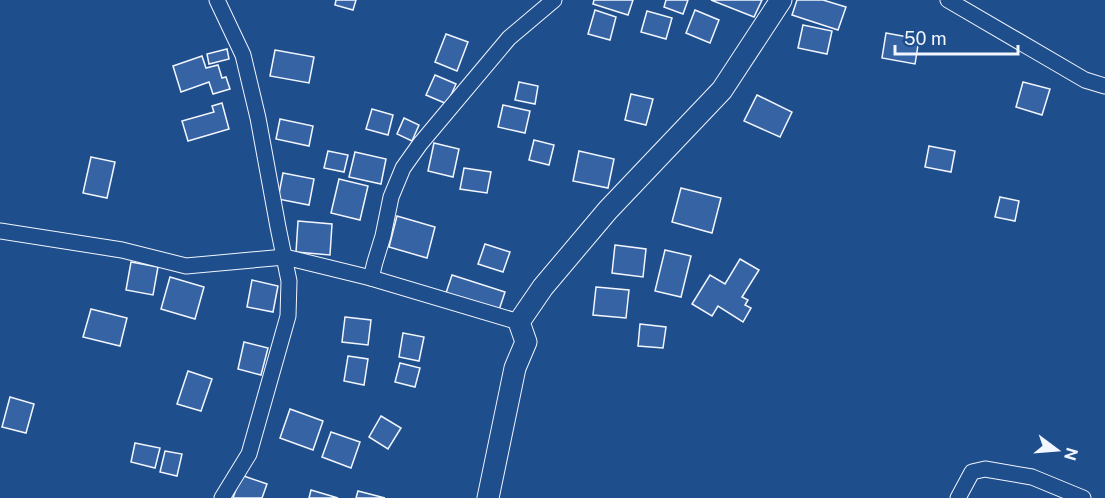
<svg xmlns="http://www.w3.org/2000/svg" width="1105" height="498" font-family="'Public Sans',sans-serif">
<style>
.building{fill:#3563a3;stroke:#f2f6ff;stroke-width:1.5}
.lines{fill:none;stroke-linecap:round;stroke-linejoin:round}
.street-casing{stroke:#f2f6ff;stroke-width:17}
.secondary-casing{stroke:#f2f6ff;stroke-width:23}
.street{stroke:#1f4e8c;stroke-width:15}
.secondary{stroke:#1f4e8c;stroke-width:21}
</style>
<rect width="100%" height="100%" fill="#1f4e8c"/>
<g class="building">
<path d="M336,0H356L353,10L335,5Z"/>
<path d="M594,0H633L628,15L593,4Z"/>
<path d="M666,0H688L683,14L664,7Z"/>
<path d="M711,0H762L754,17Z"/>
<path d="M797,0H823L846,7L838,30L792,15Z"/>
<path d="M595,10L616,17L610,40L588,34Z"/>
<path d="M695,10L719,20L710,43L686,33Z"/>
<path d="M647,11L672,18L666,39L641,32Z"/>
<path d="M803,25L832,31L827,54L798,48Z"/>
<path d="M886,33L919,39L915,64L882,58Z"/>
<path d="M446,34L468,42L457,71L435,62Z"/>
<path d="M227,49L229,59L209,64L207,54Z"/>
<path d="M275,50L314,57L309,83L270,76Z"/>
<path d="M202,56L206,68L218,65L222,78L226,77L230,89L213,94L209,82L181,92L173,66Z"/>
<path d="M435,75L456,84L447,104L426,95Z"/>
<path d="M519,82L538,86L535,104L515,100Z"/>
<path d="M1023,82L1050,89L1042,115L1016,107Z"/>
<path d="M631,94L653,99L646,125L625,120Z"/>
<path d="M757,95L792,112L780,137L744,121Z"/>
<path d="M222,103L229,129L188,141L182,121L214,112L212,106Z"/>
<path d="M503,105L530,111L525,133L498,127Z"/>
<path d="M372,109L393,115L388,135L366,129Z"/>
<path d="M404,118L419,125L412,141L397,134Z"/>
<path d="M280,119L313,126L309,146L276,139Z"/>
<path d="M534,140L554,145L549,165L529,160Z"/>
<path d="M434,143L459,149L453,177L428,171Z"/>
<path d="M929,146L955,151L951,172L925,167Z"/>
<path d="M328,151L348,155L344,172L324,168Z"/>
<path d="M579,151L614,159L608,188L573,181Z"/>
<path d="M355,152L386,159L381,184L349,177Z"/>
<path d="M91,157L115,162L107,198L83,193Z"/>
<path d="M464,168L491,172L487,193L460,189Z"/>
<path d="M283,173L314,179L309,205L278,199Z"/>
<path d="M339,179L368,186L360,220L331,213Z"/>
<path d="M681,188L721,198L712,233L672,222Z"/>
<path d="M1000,197L1019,201L1015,221L995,217Z"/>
<path d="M397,216L435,227L427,258L389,247Z"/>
<path d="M298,221L332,224L330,255L296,252Z"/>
<path d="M485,244L510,252L503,272L478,264Z"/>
<path d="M615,245L646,249L643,277L612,273Z"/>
<path d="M665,250L691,256L681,297L655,291Z"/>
<path d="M740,259L759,270L742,297L748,300L745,305L751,308L743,322L718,306L712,316L692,304L710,275L725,284Z"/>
<path d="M131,262L158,267L153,295L126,290Z"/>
<path d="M452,275L505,292L499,310L446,293Z"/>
<path d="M170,277L204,287L195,319L161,309Z"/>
<path d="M252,280L278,286L273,312L247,307Z"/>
<path d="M596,287L629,290L626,318L593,315Z"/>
<path d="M91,309L127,318L120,346L83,337Z"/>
<path d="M345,317L371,320L368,345L342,342Z"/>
<path d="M640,324L666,327L663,348L638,346Z"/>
<path d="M403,333L424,337L419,361L399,357Z"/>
<path d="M244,342L268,348L261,375L238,369Z"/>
<path d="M348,356L368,359L364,385L344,381Z"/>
<path d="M400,363L420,368L415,387L395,382Z"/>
<path d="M188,371L212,379L201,411L177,404Z"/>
<path d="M10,397L34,404L26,433L2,427Z"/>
<path d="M290,409L323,421L313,450L280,438Z"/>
<path d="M381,416L401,428L388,449L369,437Z"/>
<path d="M331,432L360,442L351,468L322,457Z"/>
<path d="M135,443L160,448L155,468L131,462Z"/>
<path d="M165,451L182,454L177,476L160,472Z"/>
<path d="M241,475L267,484L262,498H233Z"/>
<path d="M311,490L338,498H309Z"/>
<path d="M358,491L385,498H356Z"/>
</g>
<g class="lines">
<g class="street-casing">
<g id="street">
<path d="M217,0L243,55L258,118L278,227L289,281L288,316L249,454L222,498"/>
<path d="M948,0L1085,80L1105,86"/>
<path d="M0,231L122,250L186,266L285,257L371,278L375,262L383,236L391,197L403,168L420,144L509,38L554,0"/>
<path d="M371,278L519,322"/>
<path d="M958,498L972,472L985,469L1032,477L1083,498"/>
</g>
</g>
<g class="secondary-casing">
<path id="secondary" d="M488,498L515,368L526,342L519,322L543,287L608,210L722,90L781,0"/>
</g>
<use href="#street" class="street"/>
<use href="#secondary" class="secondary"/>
</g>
<g transform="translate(1057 450) rotate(106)" stroke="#1f4e8c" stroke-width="4.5" paint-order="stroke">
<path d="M0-4.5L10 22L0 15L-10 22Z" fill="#f2f6ff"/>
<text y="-9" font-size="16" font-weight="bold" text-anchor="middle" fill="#f2f6ff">N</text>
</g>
<path d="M895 45v9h123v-9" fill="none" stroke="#f2f6ff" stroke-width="3"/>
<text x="904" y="45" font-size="18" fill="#f2f6ff" stroke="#1f4e8c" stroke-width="4.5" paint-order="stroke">50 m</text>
</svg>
